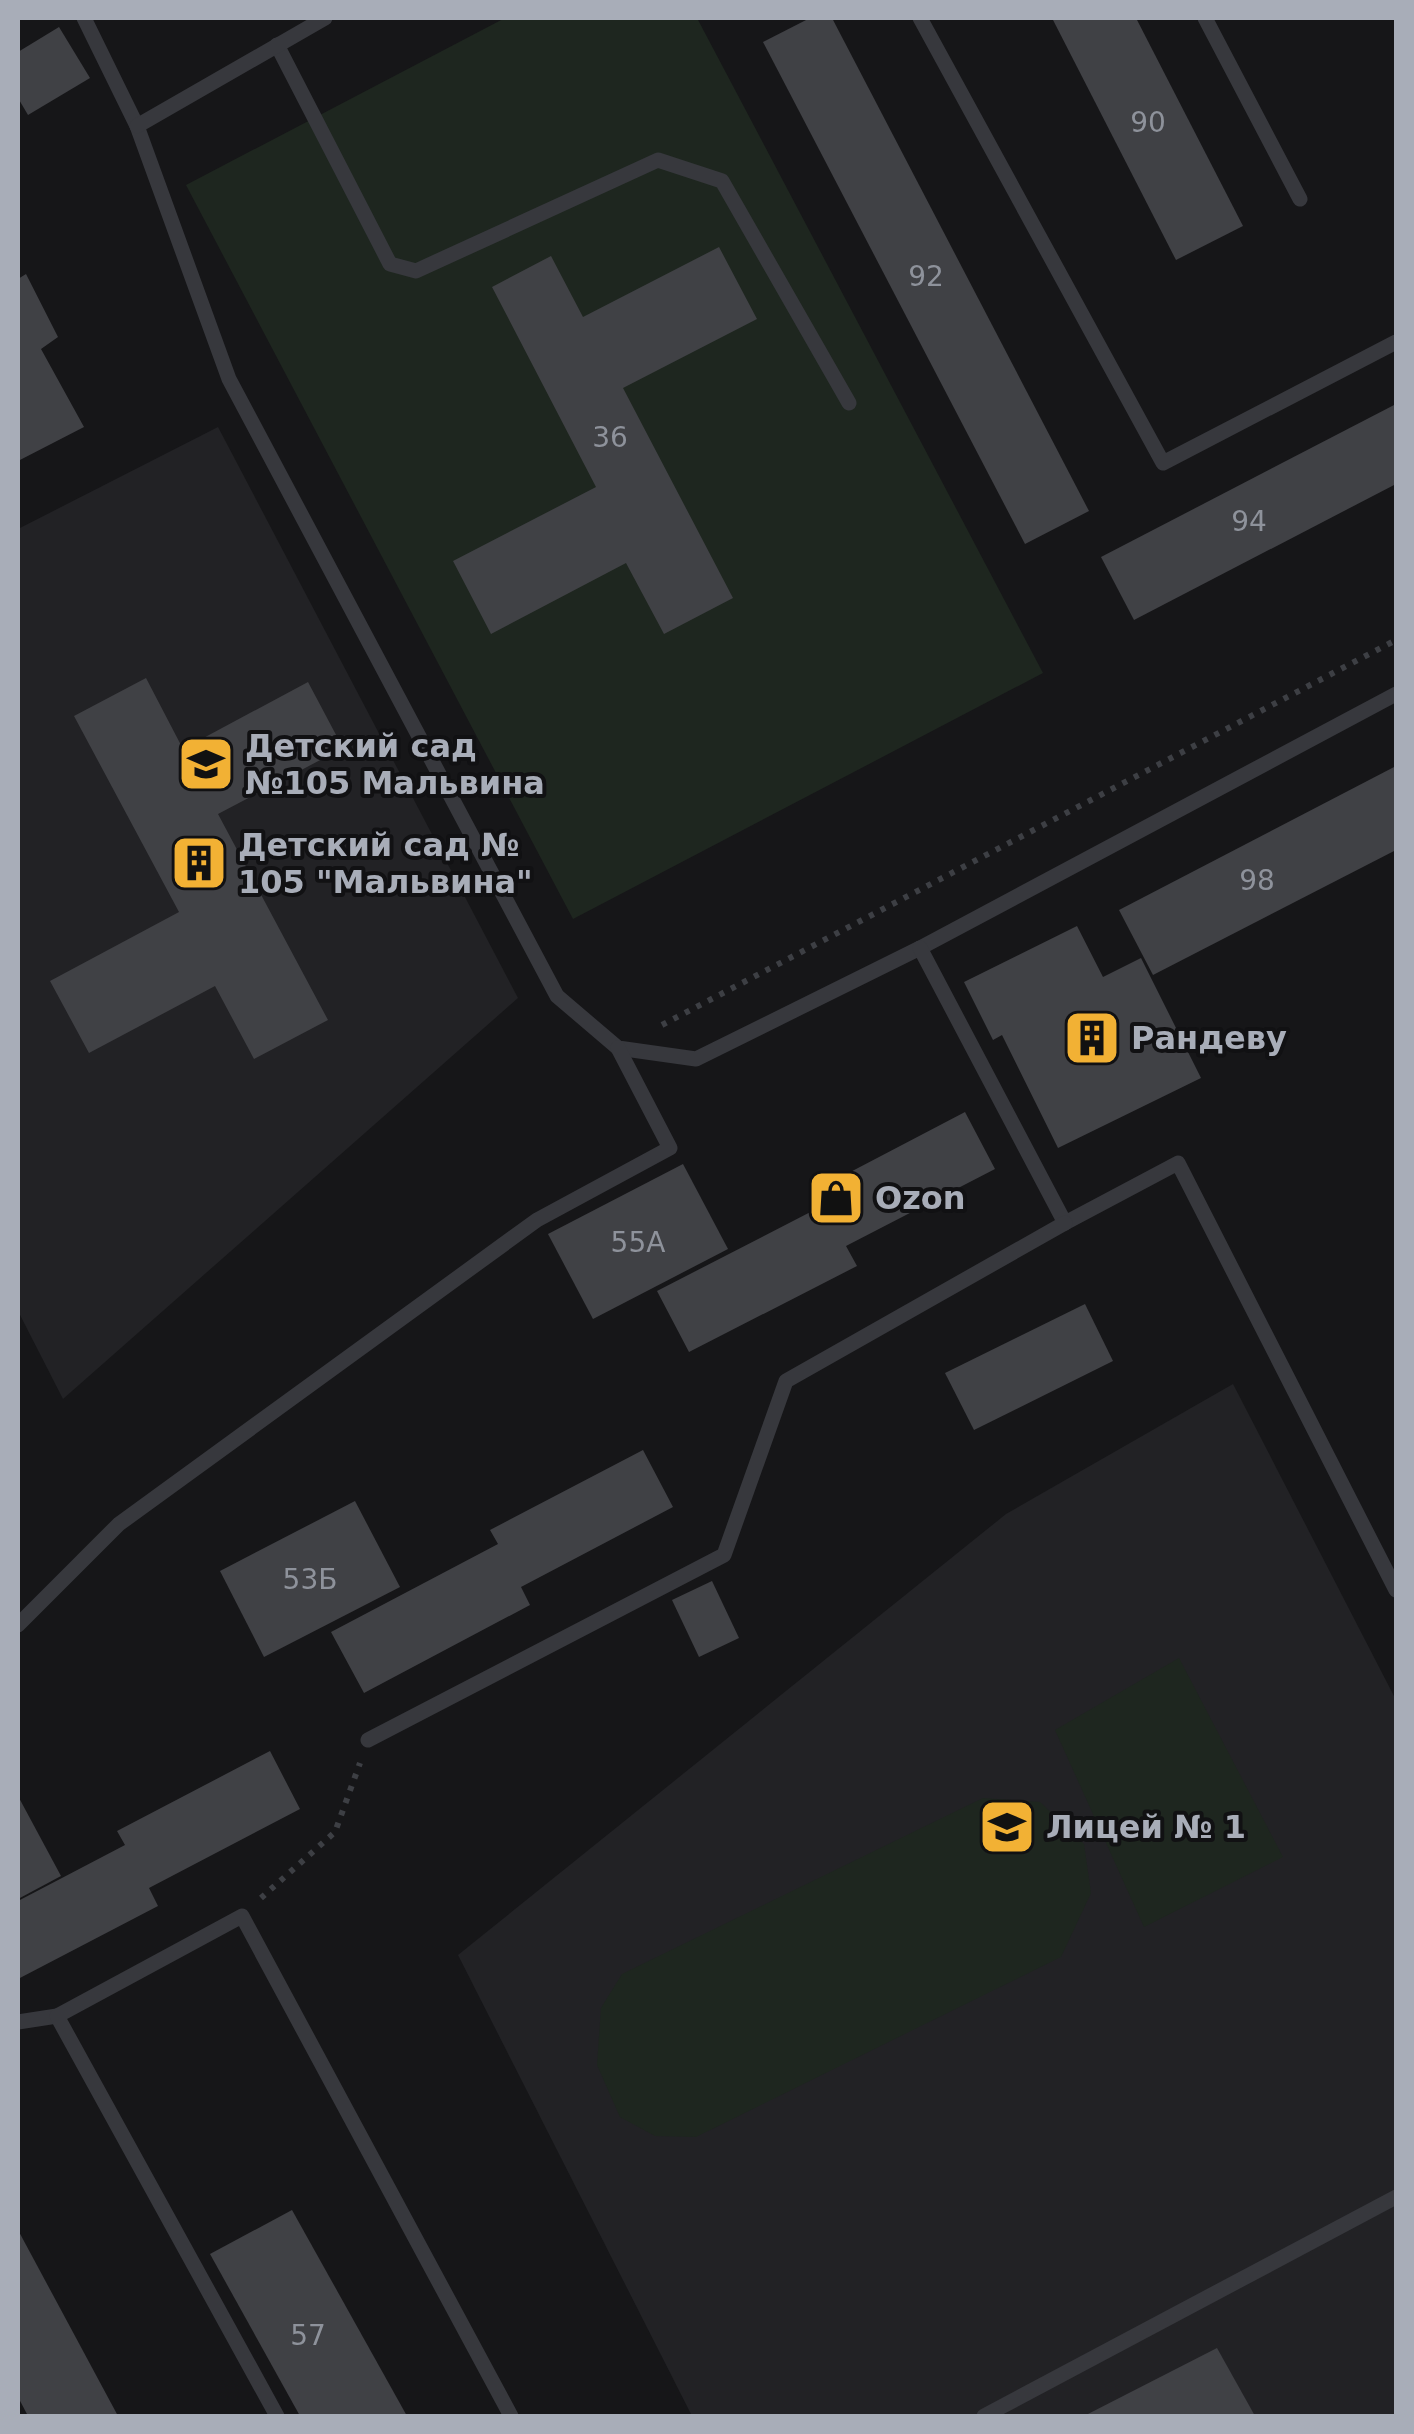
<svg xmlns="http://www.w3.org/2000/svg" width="1414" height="2434" font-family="'DejaVu Sans',sans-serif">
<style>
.built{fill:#222225}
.green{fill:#1e261f}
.building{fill:#404145}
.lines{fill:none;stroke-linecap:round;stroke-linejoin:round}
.path{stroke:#3d3f44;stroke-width:6;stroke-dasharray:5 8;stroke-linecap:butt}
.service{stroke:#37383d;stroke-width:15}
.labels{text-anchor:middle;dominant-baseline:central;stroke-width:8;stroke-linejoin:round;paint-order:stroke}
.number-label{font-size:28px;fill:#8e929b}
.poi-label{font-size:32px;font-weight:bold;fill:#a8adb8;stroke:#111113;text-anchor:start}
</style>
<rect width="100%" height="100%" fill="#161618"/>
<g class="built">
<path d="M218,427L518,998L63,1399L18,1311V529Z"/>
<path d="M1233,1384L1396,1700V2416H692L458,1955L1006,1514Z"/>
</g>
<g class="green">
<path d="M505,18H697L1043,673L573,919L186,185Z"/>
<path d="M1179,1658L1283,1857L1144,1927L1055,1730Z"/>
<path d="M983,1798L1040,1802L1084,1844L1091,1893L1061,1957L696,2137L655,2136L620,2117L597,2065L601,2008L622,1974Z"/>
</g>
<g class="building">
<path d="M810,18H832L1089,511L1025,544L763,42Z"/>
<path d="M1052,18H1136L1243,226L1176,260Z"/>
<path d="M59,27L90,78L28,115L18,98V52Z"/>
<path d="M719,247L757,319L623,388L733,598L664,634L626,563L491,634L453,561L596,487L492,287L551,256L583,317Z"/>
<path d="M26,274L58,337L41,349L84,427L18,461V279Z"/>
<path d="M1396,404V484L1134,620L1101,557Z"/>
<path d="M146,678L183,749L308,682L343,748L218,814L328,1020L254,1059L215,986L89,1053L50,981L179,912L74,716Z"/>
<path d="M1396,766V850L1153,975L1119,910Z"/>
<path d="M1077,926L1103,977L1141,958L1201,1078L1058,1148L1002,1035L993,1040L964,982Z"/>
<path d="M965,1112L995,1169L846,1246L857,1266L689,1352L657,1291L824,1205L816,1190Z"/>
<path d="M683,1164L728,1249L593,1319L548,1234Z"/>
<path d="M1085,1304L1113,1361L974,1430L945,1373Z"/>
<path d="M643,1450L673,1507L521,1587L530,1605L364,1693L331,1632L498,1544L490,1530Z"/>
<path d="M355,1501L400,1587L264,1657L220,1571Z"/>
<path d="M712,1581L739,1638L699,1657L672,1600Z"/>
<path d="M270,1751L300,1809L149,1888L158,1906L18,1979V1901L125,1845L117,1831Z"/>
<path d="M18,1796L61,1876L18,1899Z"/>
<path d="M292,2210L407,2416H300L210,2254Z"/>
<path d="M18,2230L118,2416H28L18,2397Z"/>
<path d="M1217,2348L1255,2416H1084Z"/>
</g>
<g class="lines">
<g class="path">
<path d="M662,1025L1396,640"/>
<path d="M261,1898L335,1832L360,1763"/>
</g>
<g class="service">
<path d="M84,18L137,126L229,379L557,996L618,1048L696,1059L920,948L1396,694"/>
<path d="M920,18L1163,463L1396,342"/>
<path d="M1205,18L1300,199"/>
<path d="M277,45L390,264L416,271L658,160L722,181L849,403"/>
<path d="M137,126L325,18"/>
<path d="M920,948L1065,1223L1178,1163L1396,1590"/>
<path d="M18,1625L119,1524L537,1220L670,1148L618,1048"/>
<path d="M368,1740L724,1555L786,1381L1065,1223"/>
<path d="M18,2022L57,2016"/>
<path d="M277,2416L57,2016L242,1916L511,2416"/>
<path d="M984,2416L1396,2197"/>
</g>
</g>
<defs>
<g id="school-square" transform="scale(2.875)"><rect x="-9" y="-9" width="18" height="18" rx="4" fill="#f2b134" stroke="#111113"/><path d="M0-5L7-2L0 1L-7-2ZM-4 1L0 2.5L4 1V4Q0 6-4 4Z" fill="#111"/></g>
<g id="building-square" transform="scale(2.875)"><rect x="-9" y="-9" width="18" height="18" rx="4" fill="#f2b134" stroke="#111113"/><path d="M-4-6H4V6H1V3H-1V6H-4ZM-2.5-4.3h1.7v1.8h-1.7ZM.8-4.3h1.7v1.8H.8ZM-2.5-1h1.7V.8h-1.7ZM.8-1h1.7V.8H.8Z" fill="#111"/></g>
<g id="shop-square" transform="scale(2.875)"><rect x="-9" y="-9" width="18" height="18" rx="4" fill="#f2b134" stroke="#111113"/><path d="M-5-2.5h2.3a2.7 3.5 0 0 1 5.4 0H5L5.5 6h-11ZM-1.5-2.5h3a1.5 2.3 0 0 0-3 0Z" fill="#111"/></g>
</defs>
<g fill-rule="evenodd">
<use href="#school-square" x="206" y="764"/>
<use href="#building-square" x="199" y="863"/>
<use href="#building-square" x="1092" y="1038"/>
<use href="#shop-square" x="836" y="1198"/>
<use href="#school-square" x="1007" y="1827"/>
</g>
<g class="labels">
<g class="number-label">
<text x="1148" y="122">90</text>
<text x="926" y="276">92</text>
<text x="610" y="437">36</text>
<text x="1249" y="521">94</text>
<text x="1257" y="880">98</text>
<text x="638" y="1242">55А</text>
<text x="310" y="1579">53Б</text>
<text x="308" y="2335">57</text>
</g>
<g class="poi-label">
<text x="245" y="746">Детский сад<tspan x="245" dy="37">№105 Мальвина</tspan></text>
<text x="238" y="845">Детский сад №<tspan x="238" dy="37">105 "Мальвина"</tspan></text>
<text x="1131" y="1038">Рандеву</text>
<text x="875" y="1198">Ozon</text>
<text x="1046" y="1827">Лицей № 1</text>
</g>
</g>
<rect width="1414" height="2434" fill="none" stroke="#a8adb8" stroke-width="40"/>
</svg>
